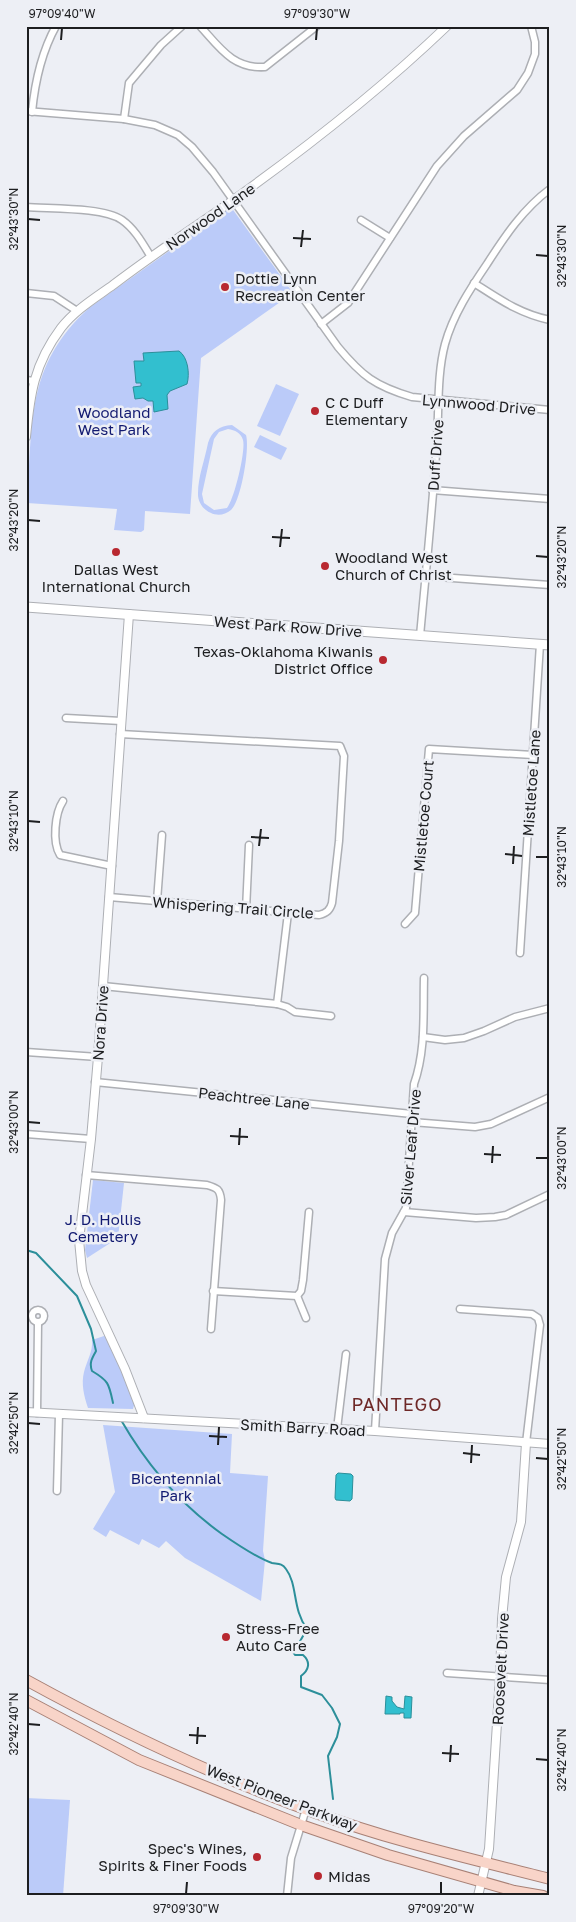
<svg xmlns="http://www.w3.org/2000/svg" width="576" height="1922" font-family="'Golos Text',sans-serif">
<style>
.green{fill:#bbcbf9;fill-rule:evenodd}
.water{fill:#32bfcf;stroke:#2c8f9a}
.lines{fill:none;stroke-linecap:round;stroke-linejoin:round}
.stream{stroke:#2c8f9a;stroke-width:2}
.minor-casing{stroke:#adafb4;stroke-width:9}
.tertiary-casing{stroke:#adafb4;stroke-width:10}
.secondary-casing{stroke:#adafb4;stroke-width:11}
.primary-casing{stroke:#a88176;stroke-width:12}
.minor{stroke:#fff;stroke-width:6}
.tertiary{stroke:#fff;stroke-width:8}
.secondary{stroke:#fff;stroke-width:9}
.primary{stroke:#f8d4c8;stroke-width:10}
.ticks{fill:none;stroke:#1d1e20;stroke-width:2}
.poi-dot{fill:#b82830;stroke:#edeff5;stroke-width:2}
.labels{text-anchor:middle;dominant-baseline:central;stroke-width:5;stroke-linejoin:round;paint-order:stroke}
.street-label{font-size:15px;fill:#1d1e20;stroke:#edeff5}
.poi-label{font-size:15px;fill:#1d1e20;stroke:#edeff5;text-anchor:start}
.park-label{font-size:15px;fill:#121a71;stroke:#edeff5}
.quarter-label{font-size:18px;letter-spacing:1px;fill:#6e2827;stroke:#edeff5}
.neatline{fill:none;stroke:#1d1e20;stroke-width:2}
.ticks-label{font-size:12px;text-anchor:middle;fill:#1d1e20}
</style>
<rect width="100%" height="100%" fill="#edeff5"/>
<g class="green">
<path d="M231,207L293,293L201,358L190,514L145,511L144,530L141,532L114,530L117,509L27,503C33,423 25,366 89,308Z"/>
<path d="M276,384L299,394L280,436L257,426Z"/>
<path d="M232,425L246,435C250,448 241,501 231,510C217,522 197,509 198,493C198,477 205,459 208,443C212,431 219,426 232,425ZM228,429C235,430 241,433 243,440C246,451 234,500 227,508L214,510L204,503L202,494L214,439L219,432Z"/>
<path d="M260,435L287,448L281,460L254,447Z"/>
<path d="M93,1180L124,1183L118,1238L87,1258L85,1250Z"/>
<path d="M107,1335L135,1402L133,1409L88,1408C84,1396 81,1384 84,1372C87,1360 93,1352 92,1340Z"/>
<path d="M103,1425L232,1434L230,1473L268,1476L263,1551L265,1560L261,1601L185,1558L166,1541L159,1548L142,1539L139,1545L110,1530L106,1537L93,1529L115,1492Z"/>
<path d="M26,1798L70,1800L63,1896H26Z"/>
</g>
<g class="water">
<path d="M179,351C188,357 190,374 187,384L170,391L167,395L168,409L154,412L153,401H148L143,398L135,399L133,387L141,386V383H136L134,361H144L143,353Z"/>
<path d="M338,1473L351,1474L353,1476L352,1499L350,1501L336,1500L335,1498L336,1475Z"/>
<path d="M386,1696L392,1697V1701L397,1707L404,1709L405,1696L412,1697L411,1718H404V1713H400V1714H385Z"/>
</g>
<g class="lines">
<g class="stream">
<path d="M26,1250L36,1253L77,1296L91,1329L96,1351C92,1358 89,1363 92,1371C109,1381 109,1384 113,1403"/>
<path d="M121,1420C147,1465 180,1504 222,1534C235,1543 257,1558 272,1563C278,1564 282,1563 286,1569C298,1585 292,1609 307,1629L299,1643L294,1646L293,1652L295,1655H303C311,1662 309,1670 301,1676V1687L322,1695L332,1708L340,1724L337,1737L328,1756L333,1799"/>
</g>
<g class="minor-casing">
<g id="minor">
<path d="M200,26C220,48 233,69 265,67L317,26"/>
<path d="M26,111L124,119L155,125L178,135L192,147L213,172L338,347C362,376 375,386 412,397L550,410"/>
<path d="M32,112C35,81 41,53 56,26"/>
<path d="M124,119L129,83L161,45L182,26"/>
<path d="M26,207C51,209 103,207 122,220C135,229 143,244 151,257"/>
<path d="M361,220L390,238"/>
<path d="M474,283C499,299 520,314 550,320"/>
<path d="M26,293L54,296L77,311"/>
<path d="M321,324L348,303L437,166L464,136L517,90L528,73L535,54V42L531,26"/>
<path d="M26,380L34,381"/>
<path d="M432,490L550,499"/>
<path d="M425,576L550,585"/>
<path d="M420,636C426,570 433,504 437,439C439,408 437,374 445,344C453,315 470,289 487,264C505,236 523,209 550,189"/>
<path d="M66,718L121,721"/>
<path d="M63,801C55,813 52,842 60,855L112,866"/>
<path d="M109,897L319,915C327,913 330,910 332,903L339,841L344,756L340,746L120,734"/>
<path d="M157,901L162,835"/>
<path d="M246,910L249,845"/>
<path d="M405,924L415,913L429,749L533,755"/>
<path d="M520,953L540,644"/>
<path d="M103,986L277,1004L287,1007L295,1012L331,1016"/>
<path d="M277,1004L288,913"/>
<path d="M423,1037L445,1040L464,1038L484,1031L515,1017L550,1008"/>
<path d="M26,1052L98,1057"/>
<path d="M95,1082L412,1114"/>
<path d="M412,1122L475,1127L491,1124L550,1097"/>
<path d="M26,1134L91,1139"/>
<path d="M86,1175L207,1185C217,1188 220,1189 221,1200L211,1329"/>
<path d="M404,1212L476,1218L495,1217L506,1215L550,1194"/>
<path d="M213,1291L297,1296L301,1291L303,1280L309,1212"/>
<path d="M297,1296L306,1318"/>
<path d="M460,1309L532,1314L538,1318L540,1325L526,1443"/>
<circle cx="38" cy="1316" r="6"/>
<path d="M37,1413L38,1323"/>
<path d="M337,1429L346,1354"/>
<path d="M375,1431L385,1259L392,1233L406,1208L414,1084C426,1050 423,1014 424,978"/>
<path d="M57,1491L59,1414"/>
<path d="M447,1673L550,1680"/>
<path d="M287,1896L291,1858L306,1809"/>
</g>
</g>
<g class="tertiary-casing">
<g id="tertiary">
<path d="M26,437C30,394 34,364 61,328C75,310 95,298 113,285C146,260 181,236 215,213C296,156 375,95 447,26"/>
<path d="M129,614L98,1057L91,1139L79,1240L82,1271L86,1285L125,1369L144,1418"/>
<path d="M26,1412L375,1431L550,1444"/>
<path d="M478,1896L489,1849L500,1676L502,1619L506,1577L521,1522L526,1443"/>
</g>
</g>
<g class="secondary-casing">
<path id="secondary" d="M26,607L550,645"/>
</g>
<g class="primary-casing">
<g id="primary">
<path d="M26,1680C119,1731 216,1777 316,1813C392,1841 472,1859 550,1879"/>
<path d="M26,1700L139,1760L301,1825L388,1855L514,1891L543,1896"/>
</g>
</g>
<use href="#minor" class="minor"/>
<use href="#tertiary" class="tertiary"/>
<use href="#secondary" class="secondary"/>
<use href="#primary" class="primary"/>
</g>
<path class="ticks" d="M61,40L62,28M316,40L317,28M28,219L40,220M293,238L311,239M301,247L303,230M536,255L548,256M28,520L40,521M272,537L290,538M280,547L282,529M536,556L548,557M28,821L40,822M251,837L269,838M259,846L261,829M505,854L522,856M536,857H548M513,864L514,846M28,1122L40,1123M230,1136L248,1137M239,1145L240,1128M484,1154L501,1155M536,1158H548M492,1163L493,1146M28,1423L40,1424M209,1436L227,1437M218,1445L219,1427M463,1453L480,1455M536,1458L548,1459M471,1463L472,1445M28,1724L40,1725M189,1735L206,1736M197,1744L198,1727M442,1753L459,1754M536,1759L548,1760M450,1762L451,1745M186,1894L187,1882M441,1894V1882"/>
<g class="poi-dot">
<circle cx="225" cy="287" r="5"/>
<circle cx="315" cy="411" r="5"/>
<circle cx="116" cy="552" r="5"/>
<circle cx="325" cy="566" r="5"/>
<circle cx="383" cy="660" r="5"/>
<circle cx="226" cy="1637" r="5"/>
<circle cx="257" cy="1857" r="5"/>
<circle cx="318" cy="1876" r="5"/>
</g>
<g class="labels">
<g class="street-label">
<text transform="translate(210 216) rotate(-35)">Norwood Lane</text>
<text transform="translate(479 404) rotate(5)">Lynnwood Drive</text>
<text transform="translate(435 455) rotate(-86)">Duff Drive</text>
<text transform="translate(288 626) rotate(4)">West Park Row Drive</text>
<text transform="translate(531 783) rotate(-86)">Mistletoe Lane</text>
<text transform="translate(423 816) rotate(-85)">Mistletoe Court</text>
<text transform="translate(233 907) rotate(4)">Whispering Trail Circle</text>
<text transform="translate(100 1023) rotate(-86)">Nora Drive</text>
<text transform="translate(254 1098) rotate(6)">Peachtree Lane</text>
<text transform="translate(410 1147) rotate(-85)">Silver Leaf Drive</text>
<text transform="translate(303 1427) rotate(3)">Smith Barry Road</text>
<text transform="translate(500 1669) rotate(-87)">Roosevelt Drive</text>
<text transform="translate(282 1797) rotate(21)">West Pioneer Parkway</text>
</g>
<g class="poi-label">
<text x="235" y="278">Dottie Lynn<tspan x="235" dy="17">Recreation Center</tspan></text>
<text x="325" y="402">C C Duff<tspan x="325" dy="17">Elementary</tspan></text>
<text x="335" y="557">Woodland West<tspan x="335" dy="17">Church of Christ</tspan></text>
<text x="116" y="569" text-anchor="middle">Dallas West<tspan x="116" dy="17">International Church</tspan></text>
<text x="373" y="651" text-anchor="end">Texas-Oklahoma Kiwanis<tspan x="373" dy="17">District Office</tspan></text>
<text x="236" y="1628">Stress-Free<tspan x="236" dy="17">Auto Care</tspan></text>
<text x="247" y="1848" text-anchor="end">Spec's Wines,<tspan x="247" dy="17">Spirits &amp; Finer Foods</tspan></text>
<text x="328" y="1876">Midas</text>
</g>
<g class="park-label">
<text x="114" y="412">Woodland<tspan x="114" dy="17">West Park</tspan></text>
<text x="103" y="1219">J. D. Hollis<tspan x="103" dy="17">Cemetery</tspan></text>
<text x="176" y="1478">Bicentennial<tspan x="176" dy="17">Park</tspan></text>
</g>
<g class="quarter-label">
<text x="397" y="1404">PANTEGO</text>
</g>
</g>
<rect width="576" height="1922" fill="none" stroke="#edeff5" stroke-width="55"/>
<rect x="28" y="28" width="520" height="1866" class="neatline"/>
<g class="ticks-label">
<text x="62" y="18">97°09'40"W</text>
<text x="317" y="18">97°09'30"W</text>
<text transform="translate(14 219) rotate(-90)" y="4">32°43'30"N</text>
<text transform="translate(562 256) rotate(-90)" y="4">32°43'30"N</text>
<text transform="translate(14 520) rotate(-90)" y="4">32°43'20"N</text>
<text transform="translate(562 557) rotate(-90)" y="4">32°43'20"N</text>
<text transform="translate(14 821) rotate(-90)" y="4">32°43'10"N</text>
<text transform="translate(562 857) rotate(-90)" y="4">32°43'10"N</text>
<text transform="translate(14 1122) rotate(-90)" y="4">32°43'00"N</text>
<text transform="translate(562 1158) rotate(-90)" y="4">32°43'00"N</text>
<text transform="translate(14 1423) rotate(-90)" y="4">32°42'50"N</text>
<text transform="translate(562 1459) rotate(-90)" y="4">32°42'50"N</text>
<text transform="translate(14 1724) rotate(-90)" y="4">32°42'40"N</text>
<text transform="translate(562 1760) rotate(-90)" y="4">32°42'40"N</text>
<text x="186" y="1913">97°09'30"W</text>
<text x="441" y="1913">97°09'20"W</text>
</g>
</svg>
